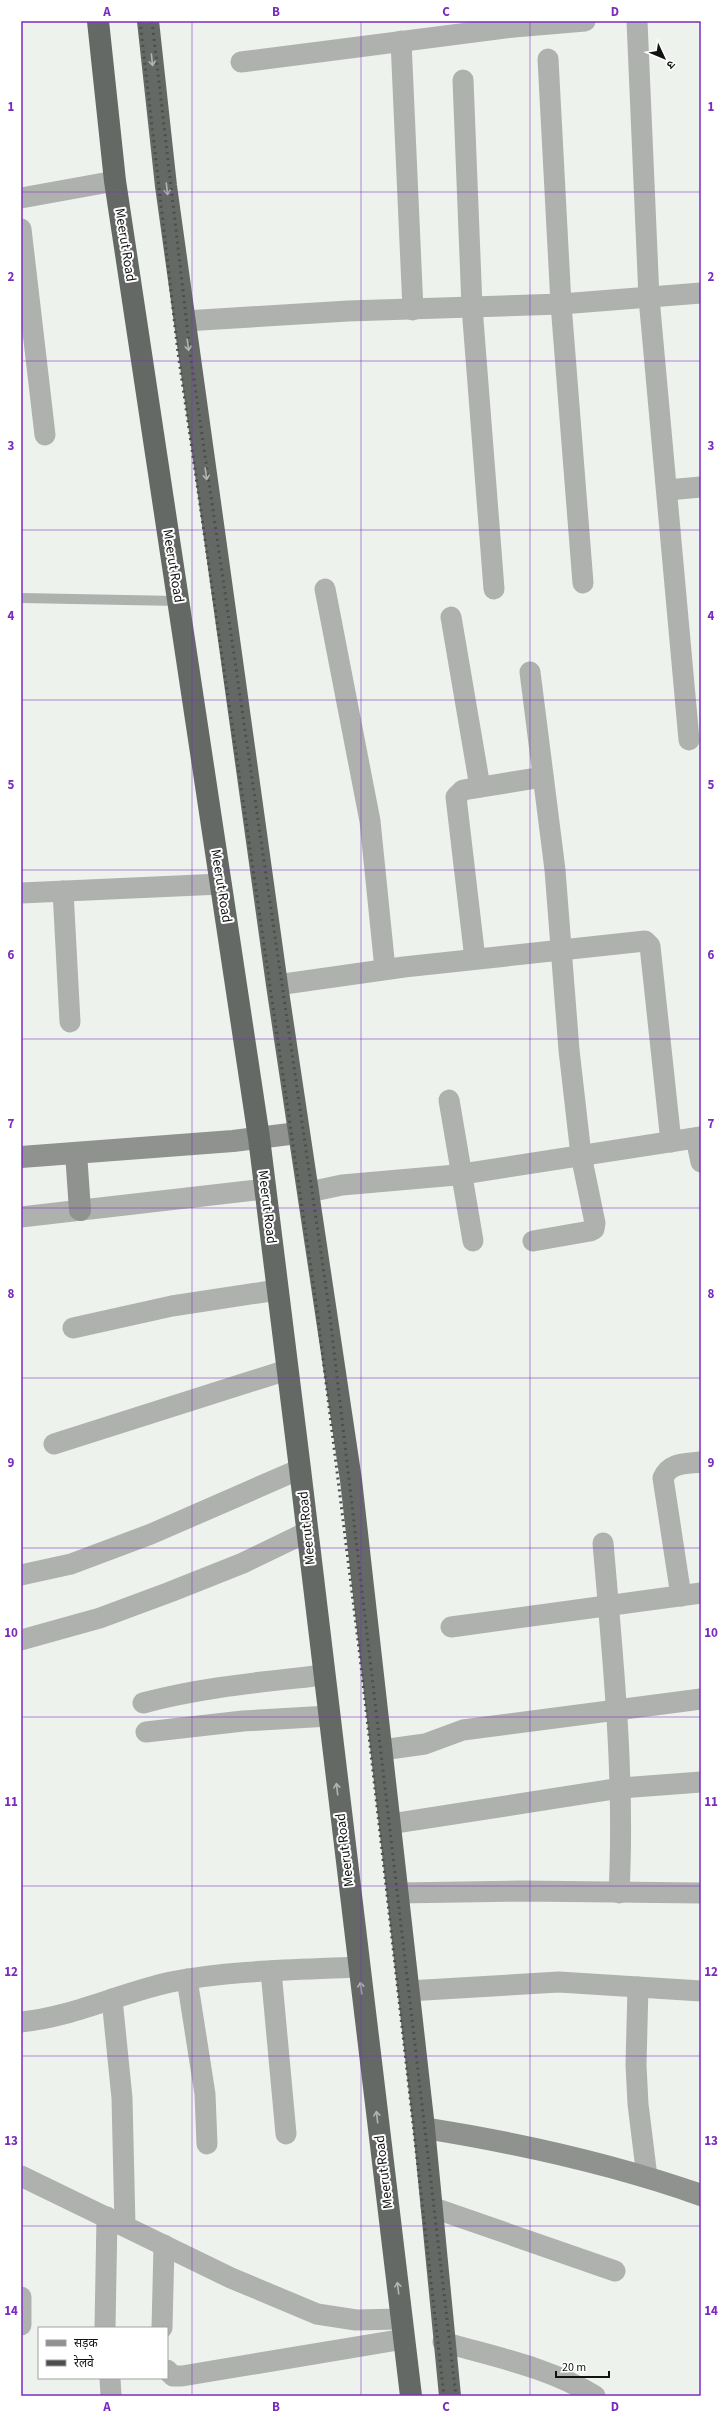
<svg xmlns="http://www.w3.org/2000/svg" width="722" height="2417" font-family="'Source Sans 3','Noto Sans Devanagari',sans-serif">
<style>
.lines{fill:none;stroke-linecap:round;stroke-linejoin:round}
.lane{stroke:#afb1af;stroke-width:10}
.street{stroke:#afb1af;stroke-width:21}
.secondary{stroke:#90928f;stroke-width:22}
.highway{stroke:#656965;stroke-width:22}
.rail{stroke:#4c4e4c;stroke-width:3;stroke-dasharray:2 4;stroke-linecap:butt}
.oneway{stroke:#b2b4b2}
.grid{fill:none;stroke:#7b2cbf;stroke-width:1;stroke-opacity:0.55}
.labels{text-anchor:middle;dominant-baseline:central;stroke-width:4;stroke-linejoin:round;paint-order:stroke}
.street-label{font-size:14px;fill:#111311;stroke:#fff}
.neatline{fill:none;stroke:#7b2cbf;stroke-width:1.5}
.grid-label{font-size:13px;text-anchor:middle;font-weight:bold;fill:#7b2cbf}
</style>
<rect width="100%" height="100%" fill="#eef2ed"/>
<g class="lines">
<path class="lane" d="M21,598L178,601"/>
<g class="street">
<path d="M637,21L649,298L689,740"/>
<path d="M401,41L413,310"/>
<path d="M548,59L561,304L583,583"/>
<path d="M241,62L514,27L585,21"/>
<path d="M463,80L472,307L494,589"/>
<path d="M21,198L115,181"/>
<path d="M21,229L45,435"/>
<path d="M185,321L348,311L561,304L701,293"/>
<path d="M667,490L701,487"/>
<path d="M325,589L370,821L385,969"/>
<path d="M451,617L480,787"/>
<path d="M530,672L555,870L569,1050L581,1155L595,1223L594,1229L590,1231L533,1241"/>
<path d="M63,891L70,1022"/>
<path d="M21,893L221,884"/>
<path d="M475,959L456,797L463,790L543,777"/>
<path d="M277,985L404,967L645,941L650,946L671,1142"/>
<path d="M449,1100L473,1241"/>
<path d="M696,1138L701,1162"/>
<path d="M309,1192L342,1185L456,1175L701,1137"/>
<path d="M21,1217L265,1189"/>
<path d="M73,1328L172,1306L277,1290"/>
<path d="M54,1444L287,1370"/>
<path d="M603,1543C613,1660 625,1776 619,1893"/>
<path d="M21,1575L71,1564L151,1534L300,1469"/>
<path d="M681,1596L663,1478C670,1462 686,1464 701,1462"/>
<path d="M451,1627L701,1593"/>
<path d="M21,1640L100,1618L170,1592L243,1563L307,1532"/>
<path d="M143,1703C202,1687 263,1682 324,1675"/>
<path d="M146,1732L243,1721L329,1716"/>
<path d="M382,1750L425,1744L463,1730L701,1699"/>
<path d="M390,1824L621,1788L701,1782"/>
<path d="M398,1893L522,1891L701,1893"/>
<path d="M271,1971L286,2134"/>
<path d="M187,1979L205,2094L207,2144"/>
<path d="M638,1987L636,2065L638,2104L647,2177"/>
<path d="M408,1991L559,1982L701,1991"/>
<path d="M112,1999L122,2098L125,2226"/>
<path d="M21,2022C73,2017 120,1993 171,1982C232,1970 296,1970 359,1967"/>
<path d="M21,2176L231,2278L317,2314L356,2320L401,2319"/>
<path d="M431,2207L615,2271"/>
<path d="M21,2297V2325"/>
<path d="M105,2328L107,2217"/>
<path d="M162,2328L164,2245"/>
<path d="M443,2342C494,2357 549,2367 595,2396"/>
<path d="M167,2370L173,2376H182L404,2339"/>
<path d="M110,2378L111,2396"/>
</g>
<g class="secondary">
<path d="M76,1153L80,1210"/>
<path d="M21,1157L233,1141L298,1133"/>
<path d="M424,2128C518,2143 610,2163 701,2195"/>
</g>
<g class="highway">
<path d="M98,21L115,181L259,1138L300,1469L411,2396"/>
<path d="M148,21L166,186L277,985L351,1480L424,2128L450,2396"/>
</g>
<g class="rail">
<path d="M140,21L178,353L317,1310L360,1657L444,2396"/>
<path d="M152,21L190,352L329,1308L456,2396"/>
</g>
</g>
<defs><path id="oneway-shaft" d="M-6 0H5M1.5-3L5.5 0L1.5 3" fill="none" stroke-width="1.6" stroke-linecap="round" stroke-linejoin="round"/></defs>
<g class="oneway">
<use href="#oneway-shaft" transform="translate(152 60) rotate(84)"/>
<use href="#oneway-shaft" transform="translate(167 189) rotate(83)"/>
<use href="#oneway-shaft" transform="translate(188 345) rotate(82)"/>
<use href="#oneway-shaft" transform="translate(206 474) rotate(82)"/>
<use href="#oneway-shaft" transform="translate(337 1789) rotate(-97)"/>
<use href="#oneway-shaft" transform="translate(361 1988) rotate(-97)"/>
<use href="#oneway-shaft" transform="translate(377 2117) rotate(-97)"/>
<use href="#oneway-shaft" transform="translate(398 2288) rotate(-97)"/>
</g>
<path class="grid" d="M192,21V2396M361,21V2396M530,21V2396M21,192H701M21,361H701M21,530H701M21,700H701M21,870H701M21,1039H701M21,1208H701M21,1378H701M21,1548H701M21,1717H701M21,1886H701M21,2056H701M21,2226H701"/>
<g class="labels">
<g class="street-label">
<text transform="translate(125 245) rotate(81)">Meerut Road</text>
<text transform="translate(173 566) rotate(81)">Meerut Road</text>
<text transform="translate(221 886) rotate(81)">Meerut Road</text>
<text transform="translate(267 1207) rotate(83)">Meerut Road</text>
<text transform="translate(307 1528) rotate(-96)">Meerut Road</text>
<text transform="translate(345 1850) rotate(-97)">Meerut Road</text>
<text transform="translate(384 2172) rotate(-97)">Meerut Road</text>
</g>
</g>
<rect width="722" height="2417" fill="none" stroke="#ffffff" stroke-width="44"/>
<rect x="38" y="2327" width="130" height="52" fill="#ffffff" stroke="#a0a1a0"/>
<rect x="46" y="2340" width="20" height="6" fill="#90928f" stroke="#a0a1a0"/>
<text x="74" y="2347" font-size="12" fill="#111311">सड़क</text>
<rect x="46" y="2360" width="20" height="6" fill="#4c4e4c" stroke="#a0a1a0"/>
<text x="74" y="2367" font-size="12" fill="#111311">रेलवे</text>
<g transform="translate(664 58) rotate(134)" stroke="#ffffff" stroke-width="3" paint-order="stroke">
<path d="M0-3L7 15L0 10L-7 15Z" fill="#111311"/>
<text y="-6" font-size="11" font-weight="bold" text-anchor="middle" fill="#111311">उ</text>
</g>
<path d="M556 2371v6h53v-6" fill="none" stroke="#111311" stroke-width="2"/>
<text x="562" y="2371" font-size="12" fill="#111311" stroke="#ffffff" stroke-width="3" paint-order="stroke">20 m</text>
<rect x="22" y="22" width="678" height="2373" class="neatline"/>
<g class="grid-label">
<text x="107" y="16">A</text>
<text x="276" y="16">B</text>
<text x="446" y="16">C</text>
<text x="615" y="16">D</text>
<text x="11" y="111">1</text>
<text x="711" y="111">1</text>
<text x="11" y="281">2</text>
<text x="711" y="281">2</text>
<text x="11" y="450">3</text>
<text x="711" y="450">3</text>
<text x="11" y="620">4</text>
<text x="711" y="620">4</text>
<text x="11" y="789">5</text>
<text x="711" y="789">5</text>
<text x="11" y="959">6</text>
<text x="711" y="959">6</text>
<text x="11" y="1128">7</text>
<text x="711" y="1128">7</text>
<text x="11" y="1298">8</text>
<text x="711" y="1298">8</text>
<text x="11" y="1467">9</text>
<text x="711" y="1467">9</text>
<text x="11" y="1637">10</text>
<text x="711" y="1637">10</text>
<text x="11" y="1806">11</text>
<text x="711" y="1806">11</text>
<text x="11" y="1976">12</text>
<text x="711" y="1976">12</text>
<text x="11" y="2145">13</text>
<text x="711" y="2145">13</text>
<text x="11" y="2315">14</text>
<text x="711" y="2315">14</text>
<text x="107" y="2411">A</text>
<text x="276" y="2411">B</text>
<text x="446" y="2411">C</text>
<text x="615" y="2411">D</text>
</g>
</svg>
